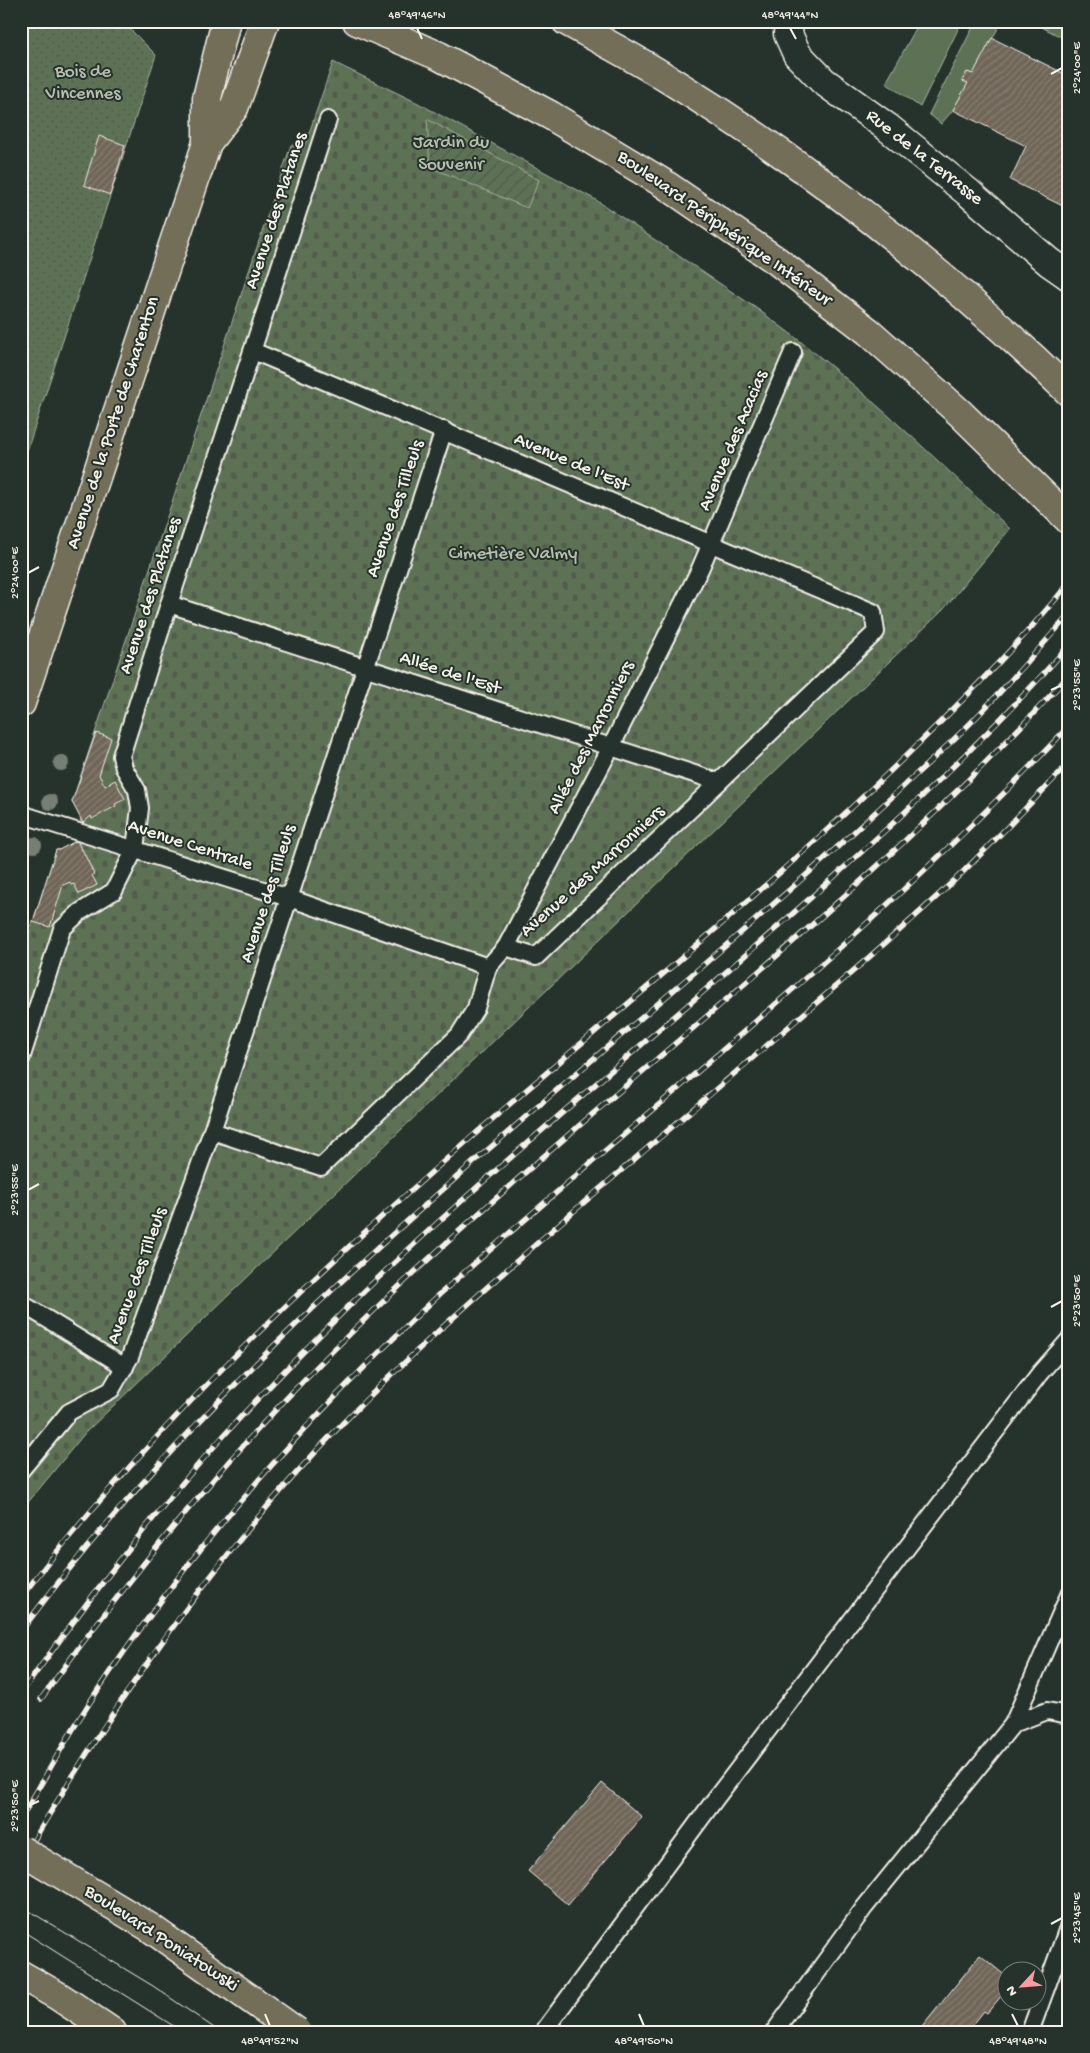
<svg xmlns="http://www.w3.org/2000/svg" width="1090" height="2053" font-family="'Gochi Hand',sans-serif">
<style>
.grass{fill:#5d7255;stroke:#a8b29e}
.cemetery{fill:url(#cemetery-stones);stroke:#a8b29e}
.park{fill:url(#park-dots);stroke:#a8b29e}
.garden{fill:url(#garden-furrows);stroke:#a8b29e}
.building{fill:url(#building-hatch);stroke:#f4f1e8}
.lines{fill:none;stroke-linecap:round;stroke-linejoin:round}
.lane-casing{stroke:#f4f1e8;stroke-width:20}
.street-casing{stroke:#f4f1e8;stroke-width:31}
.primary-casing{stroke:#f4f1e8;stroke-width:31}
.highway-casing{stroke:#f4f1e8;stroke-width:31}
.lane{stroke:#26332d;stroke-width:16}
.street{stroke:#26332d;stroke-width:28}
.primary{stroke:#726e59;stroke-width:28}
.highway{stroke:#726e59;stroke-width:28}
.tram{stroke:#f4f1e8;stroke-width:1}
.rail-casing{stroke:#f4f1e8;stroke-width:5.5}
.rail{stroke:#26332d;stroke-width:4;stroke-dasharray:11;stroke-linecap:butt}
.primary-bridge-casing{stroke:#f4f1e8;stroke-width:31;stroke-linecap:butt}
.primary-bridge{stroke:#726e59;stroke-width:28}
.tree{fill:#767f73}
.ticks{fill:none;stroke:#f4f1e8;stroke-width:2}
.labels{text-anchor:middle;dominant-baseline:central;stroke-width:4;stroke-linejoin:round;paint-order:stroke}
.park-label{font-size:19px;fill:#b8bead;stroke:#26332d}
.street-label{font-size:19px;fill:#f4f1e8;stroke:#26332d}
.neatline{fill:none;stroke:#f4f1e8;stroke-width:2}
.ticks-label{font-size:12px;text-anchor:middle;fill:#f4f1e8}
</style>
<defs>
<pattern id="cemetery-stones" width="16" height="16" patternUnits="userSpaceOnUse" patternTransform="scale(1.25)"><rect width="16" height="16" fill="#5d7255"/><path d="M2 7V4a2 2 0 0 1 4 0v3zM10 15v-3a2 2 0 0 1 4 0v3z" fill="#525b4d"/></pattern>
<pattern id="park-dots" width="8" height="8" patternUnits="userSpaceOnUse" patternTransform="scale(1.25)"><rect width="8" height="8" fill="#5d7255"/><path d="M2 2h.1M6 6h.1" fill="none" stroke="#525b4d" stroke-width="1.8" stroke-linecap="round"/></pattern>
<pattern id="garden-furrows" width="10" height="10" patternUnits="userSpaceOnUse" patternTransform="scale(1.25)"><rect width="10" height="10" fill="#5d7255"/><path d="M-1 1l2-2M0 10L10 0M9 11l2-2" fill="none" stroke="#525b4d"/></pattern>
<pattern id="building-hatch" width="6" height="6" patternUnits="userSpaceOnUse" patternTransform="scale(1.25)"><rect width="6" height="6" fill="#706658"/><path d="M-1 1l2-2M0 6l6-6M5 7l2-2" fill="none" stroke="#857c70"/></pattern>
</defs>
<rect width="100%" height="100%" fill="#26332d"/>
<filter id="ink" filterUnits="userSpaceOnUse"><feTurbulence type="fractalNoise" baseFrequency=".02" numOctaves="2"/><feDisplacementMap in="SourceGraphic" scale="10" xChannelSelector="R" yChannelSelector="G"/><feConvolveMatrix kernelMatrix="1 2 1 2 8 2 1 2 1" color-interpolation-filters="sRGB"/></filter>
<g filter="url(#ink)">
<g class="grass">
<path d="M920,21H962L920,107L886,83Z"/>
<path d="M976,21H1002L973,74L967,72L962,80L968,83L953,110L941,124L929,114Z"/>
<path d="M1030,21H1069V41Z"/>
</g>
<path class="cemetery" d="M333,62L418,103L596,200L756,308C848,374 928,451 1010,529L943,610L85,1433L21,1511V958L56,850H59L76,841L81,817L72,802L291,145L304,148Z"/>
<path class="park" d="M21,21H122L156,55L21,469Z"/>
<path class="garden" d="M427,119L539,180L527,208L430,167Z"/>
<g class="building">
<path d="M866,21H886L881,29Z"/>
<path d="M992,38L1069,76V209L1010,180L1026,146L953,110L968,83L962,81L967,72L973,74Z"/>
<path d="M99,136L125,145L110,195L84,185Z"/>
<path d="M96,733L111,738L99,775L105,786L115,780L125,799L115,804L116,806L92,819L91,816L83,823L72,802Z"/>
<path d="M76,841L78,842L81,850L82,849L94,874L92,875L97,885L79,894L74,884L71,885L70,882L63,885L50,927L33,922L56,850H59Z"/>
<path d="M602,1783L642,1817L568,1905L528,1871Z"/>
<path d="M980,1955L1008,1978V1988L987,2013L984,2011L967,2032H918Z"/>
</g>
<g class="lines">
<g class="lane-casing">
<g id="lane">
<path d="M169,604L719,782"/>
<path d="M21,814L289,898L488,967"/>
<path d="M506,947L611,747L700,569L793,352"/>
<path d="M21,1059L62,929L80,912L114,891L135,849L140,808L137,790L124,768L121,756L169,604L328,120"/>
<path d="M212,1131L321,1167L459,1035L476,1008L488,967L506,947L536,957L876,632L873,612L253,351"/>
<path d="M21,1303L125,1367"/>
<path d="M21,1470L69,1412L111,1390L130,1357L212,1131L444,430"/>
<path d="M1013,1724L1069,1595"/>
<path d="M543,2032L716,1798L1040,1373L1069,1340"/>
<path d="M774,2032L864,1908L1013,1724L1047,1711L1069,1715"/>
<path d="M1030,2032L1069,1925"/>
</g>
</g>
<g class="street-casing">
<path id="street" d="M789,21L788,34L797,54L823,81L887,127L970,194L1049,262L1069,276"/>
</g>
<g class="primary-casing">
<g id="primary">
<path d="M207,143V98L226,21"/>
<path d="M21,703L207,143L234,108L265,21"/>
<path d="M21,1975L58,1996L112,2032"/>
</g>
</g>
<g class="highway-casing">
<g id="highway">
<path d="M357,21L439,56L550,115L663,183L777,261L869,332L960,413L1069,520"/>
<path d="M566,21C600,40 635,58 668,79C813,168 947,273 1069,392"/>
</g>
</g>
<use href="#lane" class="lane"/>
<use href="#street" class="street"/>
<use href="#primary" class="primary"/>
<use href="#highway" class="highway"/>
<g class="tram">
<path d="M21,1906L153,1986L220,2032"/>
<path d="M21,1930L183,2032"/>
</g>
<g class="rail-casing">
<g id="rail">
<path d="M21,1597C163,1413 335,1254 511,1103C647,987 785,874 913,749C967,696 1021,642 1069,583"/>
<path d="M21,1631C205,1384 442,1189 675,989C755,921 834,852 911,779C936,756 962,733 985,708C1014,678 1041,646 1069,615"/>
<path d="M25,1688C89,1599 154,1512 228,1431C267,1387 310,1345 352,1303C517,1143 700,1001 869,845C939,782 1007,716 1069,645"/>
<path d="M41,1699C139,1564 243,1436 363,1321C592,1099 854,913 1069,675"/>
<path d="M21,1818C43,1782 62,1745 85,1710C105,1678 127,1647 149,1617C234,1499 334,1393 440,1294C651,1106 875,933 1069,726"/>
<path d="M21,1862C112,1705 216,1554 342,1424C416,1348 495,1280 574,1211C652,1144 730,1078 807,1011C859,966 912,921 962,873C998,837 1034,800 1069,763"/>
</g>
</g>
<use href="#rail" class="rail"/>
<g class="primary-bridge-casing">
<path id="primary-bridge" d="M21,1850L149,1927L297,2032"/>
</g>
<use href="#primary-bridge" class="primary-bridge"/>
</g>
<g class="tree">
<circle cx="61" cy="763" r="8"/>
<circle cx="50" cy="802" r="8"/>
<circle cx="34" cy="845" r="8"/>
</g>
</g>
<path class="ticks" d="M417,28L422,39M790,28L796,39M1051,74L1062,68M28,573L39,567M1051,690L1062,685M28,1190L39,1184M1051,1307L1062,1301M28,1806L39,1801M1051,1924L1062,1918M265,2014L270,2026M639,2014L644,2026M1012,2014L1018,2026"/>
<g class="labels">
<g class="park-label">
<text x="83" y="72">Bois de<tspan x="83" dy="22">Vincennes</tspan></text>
<text x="451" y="143">Jardin du<tspan x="451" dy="22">Souvenir</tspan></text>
<text x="513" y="554">Cimetière Valmy</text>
</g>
<g class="street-label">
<text transform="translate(924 158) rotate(38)">Rue de la Terrasse</text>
<text transform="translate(277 211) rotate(-72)">Avenue des Platanes</text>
<text transform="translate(724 229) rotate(35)">Boulevard Périphérique Intérieur</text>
<text transform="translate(114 423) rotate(-72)">Avenue de la Porte de Charenton</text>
<text transform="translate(734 441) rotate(-67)">Avenue des Acacias</text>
<text transform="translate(571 463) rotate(23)">Avenue de l'Est</text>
<text transform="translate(396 509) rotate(-71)">Avenue des Tilleuls</text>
<text transform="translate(151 596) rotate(-72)">Avenue des Platanes</text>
<text transform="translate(450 674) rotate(18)">Allée de l'Est</text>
<text transform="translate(592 738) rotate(-63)">Allée des Marronniers</text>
<text transform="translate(190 846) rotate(18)">Avenue Centrale</text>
<text transform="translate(593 872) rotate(-42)">Avenue des Marronniers</text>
<text transform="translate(269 894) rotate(-72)">Avenue des Tilleuls</text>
<text transform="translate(138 1276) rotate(-70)">Avenue des Tilleuls</text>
<text transform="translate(161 1939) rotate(33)">Boulevard Poniatowski</text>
</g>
</g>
<rect width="1090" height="2053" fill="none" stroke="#26332d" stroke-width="55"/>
<g transform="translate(1022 1986) rotate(244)"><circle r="24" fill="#26332d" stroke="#787f78"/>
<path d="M0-4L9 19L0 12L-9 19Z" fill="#ff9aa2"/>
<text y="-8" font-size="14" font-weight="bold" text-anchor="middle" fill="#f4f1e8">N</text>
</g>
<rect x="28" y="28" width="1034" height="1998" class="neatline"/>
<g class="ticks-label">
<text x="417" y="18">48°49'46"N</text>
<text x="790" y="18">48°49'44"N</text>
<text transform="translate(1076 68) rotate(-90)" y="4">2°24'00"E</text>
<text transform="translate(14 573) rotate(-90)" y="4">2°24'00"E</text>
<text transform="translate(1076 685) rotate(-90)" y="4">2°23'55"E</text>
<text transform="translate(14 1190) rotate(-90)" y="4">2°23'55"E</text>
<text transform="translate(1076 1301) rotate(-90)" y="4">2°23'50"E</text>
<text transform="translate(14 1806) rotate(-90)" y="4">2°23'50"E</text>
<text transform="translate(1076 1918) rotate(-90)" y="4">2°23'45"E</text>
<text x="270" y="2044">48°49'52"N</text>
<text x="644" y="2044">48°49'50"N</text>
<text x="1018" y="2044">48°49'48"N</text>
</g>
</svg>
